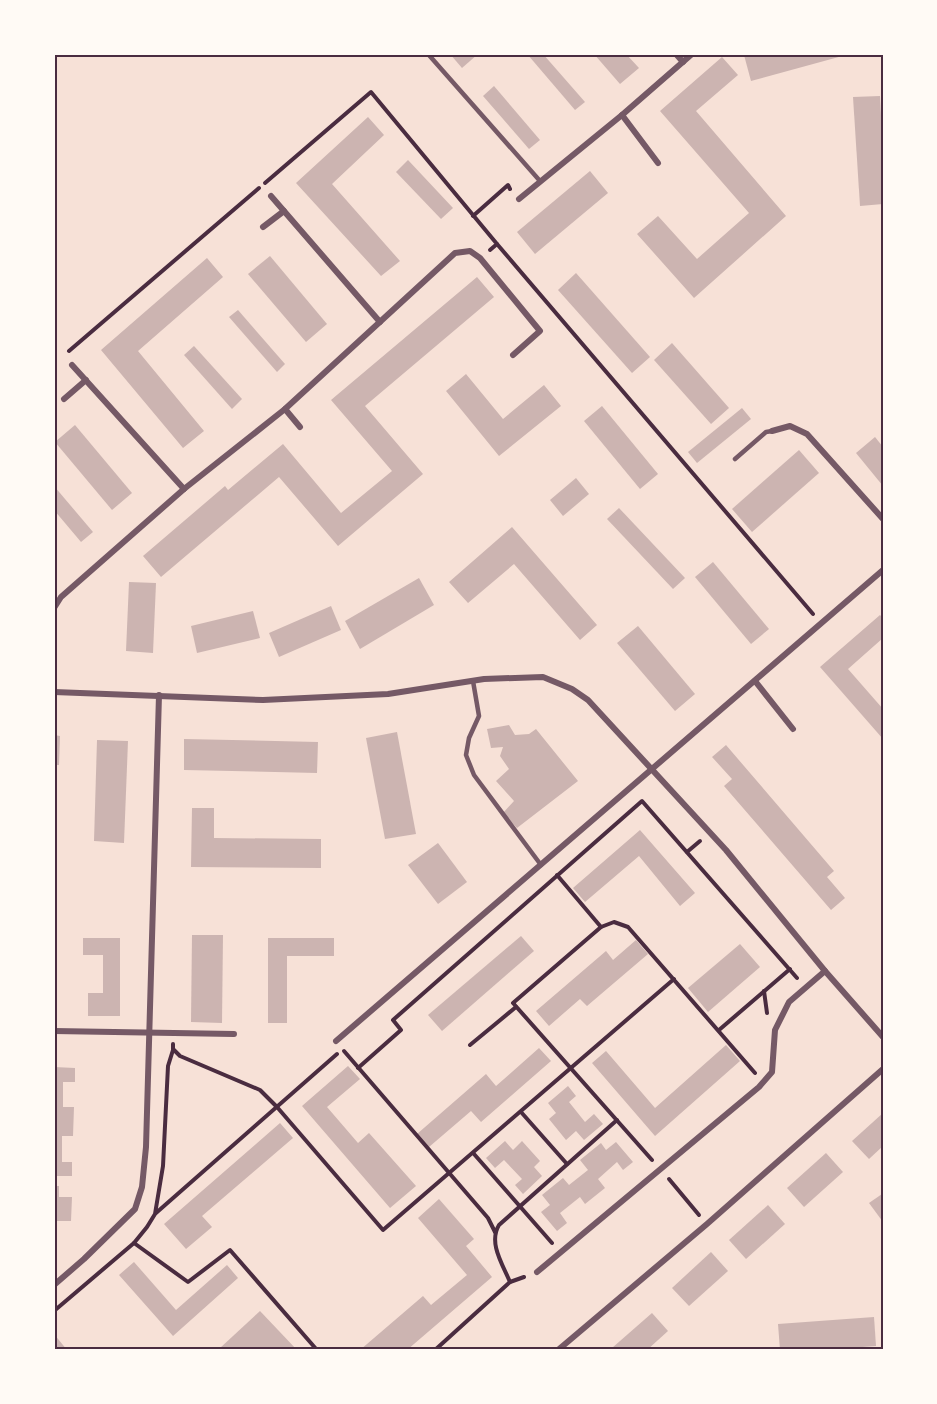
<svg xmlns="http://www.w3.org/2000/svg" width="937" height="1404" font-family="'Fira Sans Condensed',sans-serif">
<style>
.building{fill:#ccb4b1}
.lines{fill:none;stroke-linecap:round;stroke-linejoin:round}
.path{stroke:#4a2c40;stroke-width:4}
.service{stroke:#755966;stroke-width:4.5}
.minor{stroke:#755966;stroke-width:6}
.neatline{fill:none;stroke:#4a2c40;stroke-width:2}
</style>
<rect width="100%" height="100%" fill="#f7e1d7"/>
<g class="building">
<path d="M450,54H478L462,68Z"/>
<path d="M530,54H543L585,102L575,110L528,55Z"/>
<path d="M594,54H626L639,68L620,84Z"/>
<path d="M748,54H846V55L751,81L744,55Z"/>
<path d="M722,57L738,75L696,111L786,216L694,298L637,234L658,216L697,259L749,213L660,111Z"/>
<path d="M494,86L540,140L529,149L483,96Z"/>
<path d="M880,96L883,152V204L860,206L853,97Z"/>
<path d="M368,117L384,135L332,184L400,261L381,276L296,183Z"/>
<path d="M408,160L453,208L441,219L396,172Z"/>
<path d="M590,171L608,193L535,254L517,232Z"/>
<path d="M270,256L327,324L306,342L248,274Z"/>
<path d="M207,258L223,277L138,351L204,431L183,448L101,350Z"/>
<path d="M576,273L650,357L632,373L558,290Z"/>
<path d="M477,277L494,297L365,406L423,474L338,546L279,477L161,577L143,556L225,486L228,490L283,444L341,513L392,471L331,400Z"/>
<path d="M238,310L285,364L277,372L229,317Z"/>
<path d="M672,343L729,408L711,424L654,360Z"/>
<path d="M194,346L242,399L232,409L184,355Z"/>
<path d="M466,374L503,419L544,385L561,406L499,456L446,391Z"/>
<path d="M602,406L658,474L640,489L584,421Z"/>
<path d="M742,408L751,419L697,463L688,452Z"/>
<path d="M75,425L132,493L112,510L55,442Z"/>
<path d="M875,437L883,447V486L856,453Z"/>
<path d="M799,450L819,473L752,532L732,509Z"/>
<path d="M576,478L589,494L563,516L550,500Z"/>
<path d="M54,486L93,532L81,542L54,510Z"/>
<path d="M619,508L685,578L673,589L607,519Z"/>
<path d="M512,527L597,625L580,640L514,564L468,603L449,582Z"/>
<path d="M713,562L769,629L751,644L695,577Z"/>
<path d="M419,578L434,605L360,649L345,621Z"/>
<path d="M129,582L156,583L153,653L126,651Z"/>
<path d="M331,606L341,630L279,657L269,633Z"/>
<path d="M253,611L260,638L197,653L191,626Z"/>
<path d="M880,615L883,618V638L848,669L883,709V739L820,667Z"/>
<path d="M638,626L695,694L675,711L617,643Z"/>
<path d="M509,725L515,735L529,734L536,729L578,781L517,828L503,813L514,801L496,781L509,769L500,756L503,747L491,748L487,729Z"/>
<path d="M397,732L416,834L385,839L366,738Z"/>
<path d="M54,735L60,736L59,765H54Z"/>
<path d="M184,739L318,742L317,773L184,770Z"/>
<path d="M97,740L128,741L124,843L94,841Z"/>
<path d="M726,745L834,871L827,877L845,898L831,910L724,786L732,779L712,757Z"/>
<path d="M192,808H214V838L321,839V868L191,867Z"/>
<path d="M640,830L695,893L680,906L639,856L585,902L573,888Z"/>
<path d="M438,843L467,882L438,904L408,865Z"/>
<path d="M192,935H223L222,1023L191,1022Z"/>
<path d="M521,936L534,951L442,1031L428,1015Z"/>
<path d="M83,938H120V1016H88V993H103V955H83Z"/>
<path d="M268,938H334V956H287V1023H268Z"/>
<path d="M636,940L648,954L587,1006L580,999L549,1026L536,1011L606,951L613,960Z"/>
<path d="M740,944L760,967L708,1012L688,988Z"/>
<path d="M726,1045L740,1061L655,1136L592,1063L606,1051L655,1108Z"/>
<path d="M539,1048L551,1061L481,1122L471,1111L429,1147L417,1134L486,1074L496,1086Z"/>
<path d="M348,1066L360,1079L327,1107L358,1143L369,1133L416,1186L390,1208L302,1106Z"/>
<path d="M54,1067L75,1068V1082H63V1107H74L73,1136H62V1162H72V1176H54Z"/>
<path d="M568,1086L576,1096L569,1102L585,1122L594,1114L603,1124L584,1140L576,1131L566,1140L549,1119L556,1113L548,1103Z"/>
<path d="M883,1113V1146L869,1159L852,1141Z"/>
<path d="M280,1123L293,1138L202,1216L212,1227L186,1249L164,1224Z"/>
<path d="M505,1141L513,1150L522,1141L540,1161L534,1167L542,1176L523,1194L515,1185L522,1179L504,1160L495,1168L486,1158Z"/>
<path d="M616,1142L633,1162L623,1170L617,1162L598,1179L605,1188L585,1204L580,1197L560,1213L567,1223L557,1231L541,1212L550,1205L542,1195L563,1178L569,1185L588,1170L580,1160L601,1143L606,1150Z"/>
<path d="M826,1153L843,1172L804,1207L787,1188Z"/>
<path d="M54,1186H59V1197H72L71,1221H57V1210H54Z"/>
<path d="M882,1194L883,1195V1222L869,1203Z"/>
<path d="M439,1199L474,1239L466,1246L492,1277L407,1350H360L423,1296L431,1305L467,1275L418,1218Z"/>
<path d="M768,1205L785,1224L746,1259L729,1240Z"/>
<path d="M711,1252L728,1271L689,1306L672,1288Z"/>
<path d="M134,1262L176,1310L227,1265L238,1278L173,1336L119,1275Z"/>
<path d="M260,1311L297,1350H222L220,1348Z"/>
<path d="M652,1313L668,1331L647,1350H614L612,1348Z"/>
<path d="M874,1317L876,1346L822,1350H780L778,1324Z"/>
<path d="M54,1334L67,1350H54Z"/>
</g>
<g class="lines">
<g class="path">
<path d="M265,183L371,92L497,244L490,250"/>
<path d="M473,216L508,185L510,189"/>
<path d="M497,244L813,614"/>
<path d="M69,351L259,188"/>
<path d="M687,852L700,841"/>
<path d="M557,875L601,927"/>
<path d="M764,991L767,1013"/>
<path d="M719,1030L790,969"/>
<path d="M173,1044V1049L180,1056L260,1090L277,1107L383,1230L674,979"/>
<path d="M470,1045L516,1007"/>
<path d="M344,1051L488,1218L495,1232"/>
<path d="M358,1068L401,1030L393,1020L642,801L797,978"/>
<path d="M521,1112L567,1164"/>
<path d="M474,1154L552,1243"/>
<path d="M652,1160L513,1003L601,927L614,922L628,927L755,1073"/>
<path d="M669,1179L699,1215"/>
<path d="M156,1213L337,1054"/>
<path d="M134,1243L188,1282L230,1250L317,1350"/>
<path d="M510,1282C503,1265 488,1243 499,1225L617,1120"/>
<path d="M54,1311L134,1243L147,1227L155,1214L163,1166L168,1066L173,1050"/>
<path d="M435,1350L510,1282L524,1277"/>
</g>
<g class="service">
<path d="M428,54L540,181"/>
<path d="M735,459L766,432L772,431"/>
<path d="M473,681L479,716L469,738L466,755L474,775L541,865"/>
</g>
<g class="minor">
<path d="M676,54L683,62"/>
<path d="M622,115L658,163"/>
<path d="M271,196L380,322"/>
<path d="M519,199L622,115L692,54"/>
<path d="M263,227L284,211"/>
<path d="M72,365L184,489"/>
<path d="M64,399L86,380"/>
<path d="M285,409L300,427"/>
<path d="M772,431L790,426L807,434L883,519"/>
<path d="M54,608L61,597L184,489L285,409L455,253L470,251L480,258L540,331L513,355"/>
<path d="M755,681L793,729"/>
<path d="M54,692L263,700L388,694L484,679L543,677L572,689L588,700L726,850L825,971L883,1037"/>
<path d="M54,1031L234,1034"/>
<path d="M336,1041L883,570"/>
<path d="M537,1272L759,1087L772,1072L775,1030L789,1002L825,971"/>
<path d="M54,1285L84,1259L135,1209L142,1187L146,1147L159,695"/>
<path d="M558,1350L707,1224L883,1069"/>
</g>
</g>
<rect width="937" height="1404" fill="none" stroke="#fffaf5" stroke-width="111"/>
<rect x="56" y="56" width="826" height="1292" class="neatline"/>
</svg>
